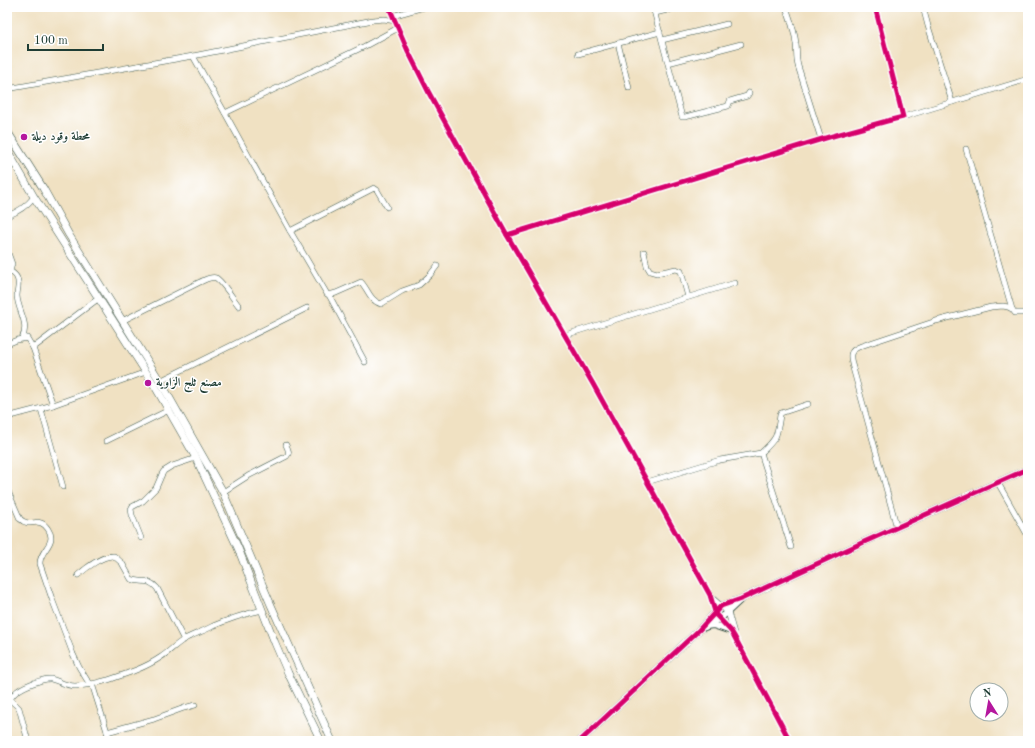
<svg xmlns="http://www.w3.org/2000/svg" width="1035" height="748" font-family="'Old Standard TT',Amiri,serif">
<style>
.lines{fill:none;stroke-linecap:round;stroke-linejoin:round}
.minor-casing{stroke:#3e5649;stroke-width:6}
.tertiary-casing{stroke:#3e5649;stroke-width:8}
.secondary-casing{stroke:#3e5649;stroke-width:8}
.minor{stroke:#fff;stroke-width:5}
.tertiary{stroke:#fff;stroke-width:6}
.secondary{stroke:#fff;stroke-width:7}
.cycleway-casing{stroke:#fff;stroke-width:8}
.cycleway{stroke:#d6006c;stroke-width:5}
.poi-dot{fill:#b5179e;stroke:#fff;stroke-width:1.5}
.labels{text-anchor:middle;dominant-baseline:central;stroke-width:3;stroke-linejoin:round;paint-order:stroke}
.poi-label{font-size:12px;font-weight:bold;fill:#1f3d34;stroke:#fff;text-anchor:start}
</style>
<rect width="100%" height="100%" fill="#fff"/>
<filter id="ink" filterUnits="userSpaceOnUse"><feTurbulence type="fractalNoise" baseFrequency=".025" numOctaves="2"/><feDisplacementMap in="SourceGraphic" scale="8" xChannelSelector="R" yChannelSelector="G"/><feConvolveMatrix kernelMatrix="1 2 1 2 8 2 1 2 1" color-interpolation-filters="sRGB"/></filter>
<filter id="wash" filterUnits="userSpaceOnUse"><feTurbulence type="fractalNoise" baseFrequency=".012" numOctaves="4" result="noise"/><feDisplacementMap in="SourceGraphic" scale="16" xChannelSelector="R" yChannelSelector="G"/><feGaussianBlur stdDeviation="0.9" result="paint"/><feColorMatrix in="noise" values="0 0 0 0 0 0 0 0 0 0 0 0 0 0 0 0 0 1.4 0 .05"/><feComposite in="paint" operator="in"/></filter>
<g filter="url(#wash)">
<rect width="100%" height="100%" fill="#f0e1c2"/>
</g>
<g filter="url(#ink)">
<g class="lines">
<g class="minor-casing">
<g id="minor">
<path d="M389,7L408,51L429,93L507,235L593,384L710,595L716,615L731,631L734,636L790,741"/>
<path d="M653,7L682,117H685L728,106L730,101L747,96L749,93"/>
<path d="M786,7C790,19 795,31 796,44C797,51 796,58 798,66L821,139"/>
<path d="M923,7L928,26L952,102"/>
<path d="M655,13L680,7"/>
<path d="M392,16L424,7"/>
<path d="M662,40L727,24"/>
<path d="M618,43L629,88"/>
<path d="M578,54L660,32"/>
<path d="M193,56L225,113L290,231L327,294L329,295L336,293L361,282C368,289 370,301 381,304L402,291L419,285L430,275L437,266"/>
<path d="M668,63L741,44"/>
<path d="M7,89L193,56L373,20L384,19L395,21"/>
<path d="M225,113L365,46L398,28"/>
<path d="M903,117L1028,79"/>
<path d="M966,149L1012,309"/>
<path d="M7,167L15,164"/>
<path d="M7,216C18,212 26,207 34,197"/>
<path d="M290,231L374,188L377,190L387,207"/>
<path d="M507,235L829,137L887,121L903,117L875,7"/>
<path d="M7,250L12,264L10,271C13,273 16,275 17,278C20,284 17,289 17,296C18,311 30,324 22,338"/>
<path d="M644,252L647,266L650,271L657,273L676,269L681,271L688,297"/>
<path d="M329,295L365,362"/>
<path d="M122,321L200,282C205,280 211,276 216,278C222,281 234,300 239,306"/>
<path d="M565,335L735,283"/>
<path d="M7,344L17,340L27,338L33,348"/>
<path d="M160,381L307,308"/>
<path d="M53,405L33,348L99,298"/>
<path d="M41,409L63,487"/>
<path d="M7,417L53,405L146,372"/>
<path d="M106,441L169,410"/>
<path d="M761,453C777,438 777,437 780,415L781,413L808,404"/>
<path d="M647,482L720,460L761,453L791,547"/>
<path d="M998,483L1028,536"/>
<path d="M7,489L20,519C31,529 39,515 48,529C58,544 39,550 40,564L52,599L73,654L79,667L87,680L91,684L93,687L110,741"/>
<path d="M223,492L248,476L287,456C290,453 288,449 286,445"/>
<path d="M897,528L853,368C850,356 848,351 861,346L936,321L991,307L1003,306L1008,307L1012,309L1015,313H1024L1028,312"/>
<path d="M141,538L132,515L131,509L132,507L143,501L156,488L162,474L164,471L172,466L196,458"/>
<path d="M78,575C86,568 103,555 114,556L122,563L131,579C142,584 147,577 157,588L184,640"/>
<path d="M710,596L728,612L734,633"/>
<path d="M8,698L16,705L19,708L28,741"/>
<path d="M7,701L10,700C11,698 12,695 15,693C21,687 43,678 51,679C59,681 66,686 75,686C86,686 97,683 108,680C126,674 145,668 161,657C169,652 176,644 185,639C194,634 204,631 213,626C229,619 245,614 262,610"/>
<path d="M107,732L154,719L184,708L195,705"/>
</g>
</g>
<g class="tertiary-casing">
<g id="tertiary">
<path d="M706,626L713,625L731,631"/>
<path d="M705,627L724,615L740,600"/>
<path d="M580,741L699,630L721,606L741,599L864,542L1028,469"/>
</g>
</g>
<g class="secondary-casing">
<g id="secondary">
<path d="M7,131L43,188L69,235L160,381L223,492L271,605L332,741"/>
<path d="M7,150L34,197L156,388L196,458L238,548L275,643L288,673L321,741"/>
</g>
</g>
<use href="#minor" class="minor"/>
<use href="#tertiary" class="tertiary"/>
<use href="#secondary" class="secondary"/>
<g class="cycleway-casing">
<g id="cycleway">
<path d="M389,7L408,51L429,93L507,235L593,384L710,595L716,615L731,631L734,636L790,741"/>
<path d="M507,235L829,137L887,121L903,117L875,7"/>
<path d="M580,741L699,630L721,606L741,599L864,542L1028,469"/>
</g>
</g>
<use href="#cycleway" class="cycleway"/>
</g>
</g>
<g class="poi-dot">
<circle cx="24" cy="137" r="4"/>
<circle cx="148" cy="383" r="4"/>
</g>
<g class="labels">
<g class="poi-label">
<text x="32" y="137">محطة وقود ديلة</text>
<text x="156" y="383">مصنع ثلج الزاوية</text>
</g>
</g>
<rect width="1035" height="748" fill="none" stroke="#fff" stroke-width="24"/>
<g transform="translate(989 702) rotate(349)"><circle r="19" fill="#ffffff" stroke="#a5b1ae"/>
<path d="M0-3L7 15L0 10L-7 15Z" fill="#b5179e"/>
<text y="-6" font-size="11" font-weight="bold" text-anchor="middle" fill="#1f3d34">N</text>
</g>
<path d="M28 44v6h75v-6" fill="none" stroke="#1f3d34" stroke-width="2"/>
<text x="34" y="44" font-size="12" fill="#1f3d34" stroke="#ffffff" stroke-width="3" paint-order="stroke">100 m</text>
</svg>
